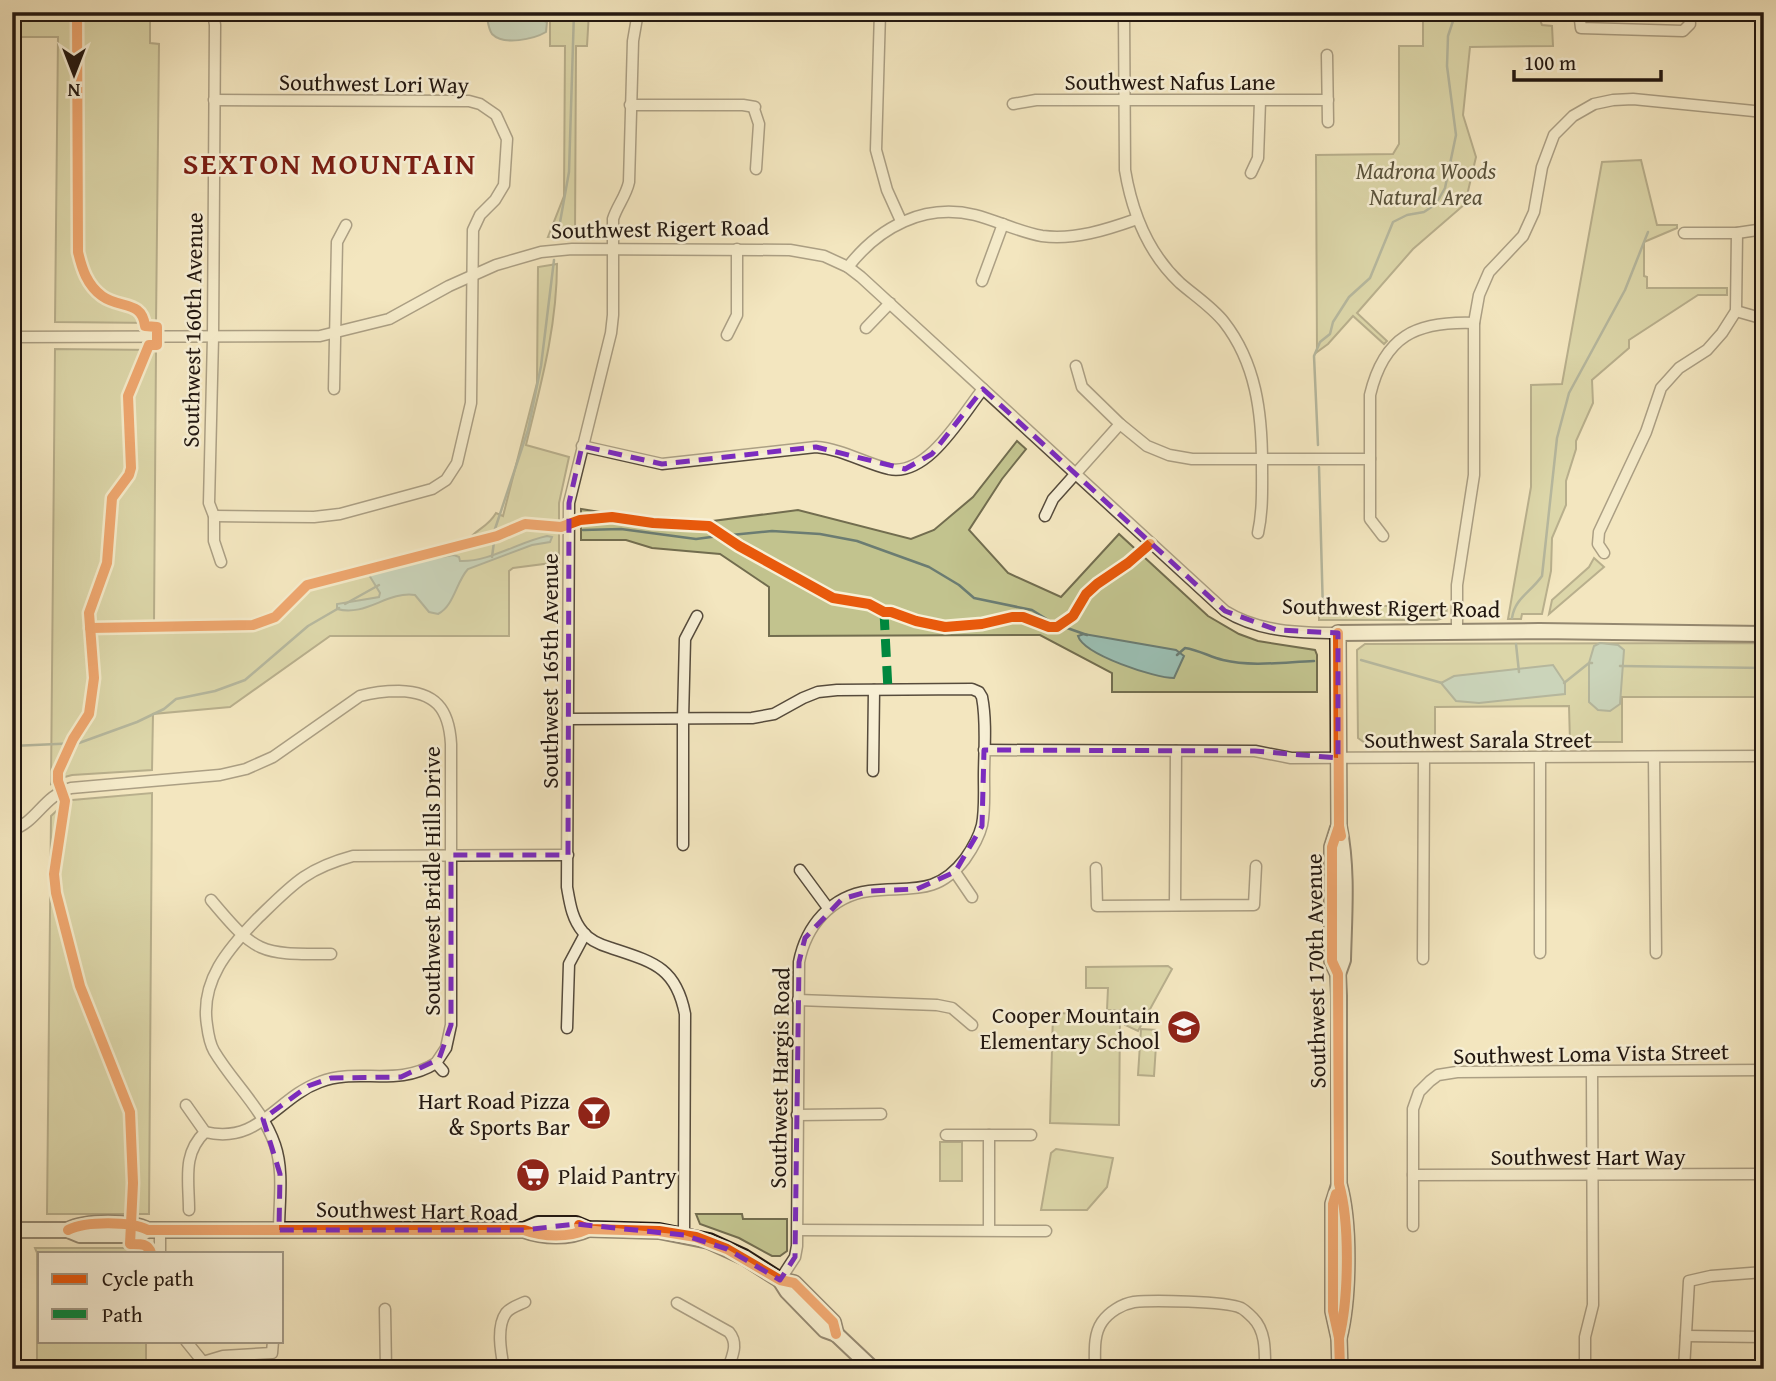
<svg xmlns="http://www.w3.org/2000/svg" width="1776" height="1381" font-family="'Gentium Book Plus',serif">
<style>
.green{fill:#c2c38e;stroke:#726d4f;stroke-width:2}
.water{fill:#9bbfb3;stroke:#6b7c72;stroke-width:2}
.lines{fill:none;stroke-linecap:round;stroke-linejoin:round}
.stream{stroke:#6b7c72;stroke-width:2.5}
.minor-casing{stroke:#564b3c;stroke-width:13}
.secondary-casing{stroke:#221710;stroke-width:18}
.minor{stroke:#f7efd5;stroke-width:10}
.secondary{stroke:#f7efd5;stroke-width:14}
.quiet{stroke:#00873e;stroke-width:9;stroke-dasharray:18 9;stroke-linecap:butt}
.cycleway-casing{stroke:#f7efd5;stroke-width:15}
.cycleway{stroke:#e8590c;stroke-width:10}
.marked{fill:none;stroke:#7b2cbf;stroke-width:5;stroke-dasharray:14 9;stroke-linejoin:round}
.labels{text-anchor:middle;dominant-baseline:central;stroke-width:5;stroke-linejoin:round;paint-order:stroke}
.street-label{font-size:23px;fill:#221710;stroke:#f7efd5}
.park-label{font-size:23px;font-style:italic;fill:#5a533c;stroke:#f7efd5}
.poi-label{font-size:23px;fill:#221710;stroke:#f7efd5;text-anchor:end}
.district-label{font-size:30px;font-weight:bold;letter-spacing:2px;fill:#7a1f14;stroke:#f7efd5}
</style>
<rect width="100%" height="100%" fill="#f3e6bf"/>
<filter id="stains"><feTurbulence type="fractalNoise" baseFrequency=".00286" numOctaves="4"/><feColorMatrix values="0 0 0 0 .2 0 0 0 0 .09 0 0 0 0 .02 0 0 0 .5 -.17"/></filter>
<radialGradient id="worn" r=".72"><stop offset=".6" stop-color="#630" stop-opacity="0"/><stop offset="1" stop-color="#630" stop-opacity=".3"/></radialGradient>
<g class="green">
<path d="M12,12H150V43L159,44L156,323L55,322L58,37H12Z"/>
<path d="M550,12H589L587,46H576L575,235L548,237L564,196L565,46H550Z"/>
<path d="M1423,12H1537L1542,25L1552,26L1553,46L1470,47L1463,115L1476,157L1465,204L1413,249L1357,313L1387,341L1384,344L1353,316L1328,344L1317,352L1316,155L1393,154L1399,144V46H1423Z"/>
<path d="M1641,160L1657,225H1677V228L1644,242V276L1647,277V288H1727V295H1698L1629,340V348L1592,380L1593,403L1576,441V449L1566,481V505L1552,538L1551,571L1542,614H1522L1521,619H1508L1531,487V385L1562,384L1602,162Z"/>
<path d="M557,264C557,326 541,384 526,445L569,457L559,503V562L513,568L509,571V636H330L230,707L153,714L152,770L72,775L61,778L51,784L55,349L156,350L154,623L228,624L264,620L276,613L300,584L468,540C478,528 488,527 496,513L503,516L537,383L538,267Z"/>
<path d="M1017,441L1026,449L1002,479L969,530L1008,573L1061,597L1119,534L1208,616L1239,634L1258,641L1315,650L1317,655V692H1112V673L1040,635L769,636V587L720,554L652,548L626,540H581V509L658,521L697,523L798,510L911,539L934,530L973,497Z"/>
<path d="M1594,558L1604,567L1549,614L1552,600L1589,567Z"/>
<path d="M1319,606H1447L1446,617L1437,620H1319Z"/>
<path d="M1764,643V697H1622V742H1570L1569,706L1435,707V743H1365L1358,738L1357,650L1365,644Z"/>
<path d="M152,793L149,1214H47L51,816L65,803L72,800Z"/>
<path d="M1168,966L1172,969L1138,1031L1125,1025L1126,1011L1107,1010L1108,988H1086V967Z"/>
<path d="M1053,1013L1120,1015L1119,1125L1050,1123Z"/>
<path d="M1141,1029L1157,1030L1154,1076L1138,1075Z"/>
<rect x="940" y="1142" width="22" height="39"/>
<path d="M1056,1149L1113,1158L1107,1187L1087,1210H1041L1051,1153Z"/>
<path d="M696,1214H742L743,1219H787V1251L780,1256H772L739,1238L700,1224Z"/>
<path d="M35,1248H146V1253H40V1341H146V1369H37V1253Z"/>
</g>
<g class="water">
<path d="M496,16L537,18L547,22L546,32C534,39 504,46 492,34C489,30 488,23 487,18Z"/>
<path d="M547,536L552,537L550,542L532,545L468,569C456,582 454,606 438,614L429,612L415,595C387,591 366,617 337,609V604L379,597L380,593L369,575C394,562 427,559 454,555L459,557L460,561C490,562 518,542 547,536Z"/>
<path d="M1084,634L1176,650L1184,656L1174,678C1155,678 1084,655 1078,636Z"/>
<path d="M1600,643L1618,645L1624,650L1620,704L1610,711L1598,710L1589,702V663L1594,646Z"/>
<path d="M1553,665L1565,683V694L1479,703L1456,701L1441,683L1454,676Z"/>
</g>
<g class="lines">
<g class="stream">
<path d="M557,239L569,172L574,12"/>
<path d="M1318,445L1314,356L1320,342L1330,334L1333,322L1349,297L1370,278L1393,222L1407,215L1424,212L1436,204L1445,188L1456,135L1447,66L1448,36L1456,12"/>
<path d="M1319,467L1323,612"/>
<path d="M495,529L528,430L541,366L554,260"/>
<path d="M583,530L621,529L696,539L719,536"/>
<path d="M731,535L772,531L820,534L857,541L929,567L959,585L974,598L1032,610L1053,623L1087,635"/>
<path d="M492,557L494,542"/>
<path d="M345,604L379,585"/>
<path d="M1512,618C1515,598 1530,593 1542,576L1557,438L1569,393L1625,290L1648,232"/>
<path d="M1516,644L1519,672"/>
<path d="M1177,655L1185,648C1199,650 1210,657 1223,660C1252,667 1285,662 1314,661"/>
<path d="M1361,660L1442,683"/>
<path d="M1620,666L1764,668"/>
<path d="M1564,683L1589,663H1592"/>
<path d="M12,746L79,743L137,722L164,709L176,699L215,691L245,680L308,626L339,608"/>
</g>
<g class="minor-casing">
<g id="minor">
<path d="M213,12L215,25L213,337L209,503L214,516V541L221,562"/>
<path d="M638,12L633,41L629,182C626,196 617,206 613,219V315L611,333L569,503L567,887C570,904 572,919 583,932C590,941 601,945 611,948C653,962 676,967 685,1014L684,1235"/>
<path d="M880,12L876,150L887,190L901,221"/>
<path d="M1124,12L1125,170C1132,212 1148,253 1180,283C1195,296 1212,307 1224,322C1256,363 1262,413 1262,464C1262,487 1263,510 1258,533"/>
<path d="M1579,12L1581,28L1683,31L1690,24L1689,12"/>
<path d="M1327,55L1328,122"/>
<path d="M1013,104L1036,100H1328"/>
<path d="M630,105H743L755,107"/>
<path d="M754,109L759,124L756,169"/>
<path d="M1251,173L1258,158L1260,101"/>
<path d="M1684,233H1737L1764,229"/>
<path d="M848,267C879,227 924,203 975,215C998,221 1019,232 1042,236C1075,240 1106,230 1137,219"/>
<path d="M982,281L1003,224"/>
<path d="M1736,311L1764,319"/>
<path d="M866,328L890,303"/>
<path d="M727,335L737,315V249"/>
<path d="M12,337L320,336L389,319L449,286L496,265L541,252L572,249L790,250L824,256L848,267L861,277L1225,611C1259,632 1299,633 1338,633"/>
<path d="M1076,366L1082,387L1120,424L1147,446L1169,455L1192,459H1370"/>
<path d="M334,389L337,242L346,225"/>
<path d="M582,446L662,464L816,447C842,449 864,463 889,469C928,477 962,415 983,389"/>
<path d="M214,516L314,517L340,514L432,489L446,480L457,463L471,403L473,230L480,215L495,200L504,185L507,139L496,115L480,104L469,101L214,100"/>
<path d="M1045,516L1053,499L1120,424"/>
<path d="M1383,536L1370,519V395C1384,336 1416,321 1474,323"/>
<path d="M1604,553L1598,544L1599,532L1646,432L1661,388L1679,368L1707,350L1722,333L1736,311L1737,233"/>
<path d="M1457,632V585L1474,475V323L1479,295L1489,272L1523,236L1534,212L1542,167L1554,135L1573,116L1594,104L1613,100L1633,99L1764,112"/>
<path d="M568,719L752,718L774,714L803,698L818,692L837,690L972,689L979,692L982,697C987,723 984,751 984,777C984,793 985,810 982,825C979,837 972,849 965,859C936,897 909,886 869,891C831,896 806,926 799,962L797,1246L795,1257L780,1280"/>
<path d="M984,750L1255,751L1291,758L1764,756"/>
<path d="M1654,757L1656,953"/>
<path d="M1540,758V953"/>
<path d="M873,771L874,690"/>
<path d="M12,830C37,822 43,796 71,788L220,775L246,769L273,757L360,696C374,692 385,691 399,691C435,692 449,708 451,744V1025L446,1048L436,1063"/>
<path d="M683,845V718L685,639L697,616"/>
<path d="M1096,868L1097,906L1254,905L1256,866"/>
<path d="M800,870L828,908"/>
<path d="M955,872L972,897"/>
<path d="M211,900C257,955 260,954 331,954"/>
<path d="M1175,905L1176,751"/>
<path d="M1423,959L1424,758"/>
<path d="M798,1000L937,1005L952,1008L972,1025"/>
<path d="M567,1028L569,964L585,934"/>
<path d="M186,1105L205,1132"/>
<path d="M797,1115L881,1114"/>
<path d="M946,1135H1031"/>
<path d="M1413,1175L1764,1174"/>
<path d="M189,1210C189,1180 182,1154 205,1132C259,1145 276,1098 320,1082C358,1067 397,1088 436,1063L443,1071"/>
<path d="M1413,1226V1109L1419,1092L1430,1081L1438,1075L1457,1072L1764,1070"/>
<path d="M279,1230C279,1202 284,1171 275,1145C263,1109 233,1083 214,1051C210,1044 208,1033 207,1025C200,981 228,949 257,919C292,885 305,869 353,856L568,855"/>
<path d="M798,1230L1046,1231"/>
<path d="M989,1230V1135"/>
<path d="M160,1253V1230"/>
<path d="M677,1303L729,1332C739,1344 732,1356 728,1369"/>
<path d="M385,1309L386,1369"/>
<path d="M1686,1336L1764,1337"/>
<path d="M186,1341L203,1362L204,1369"/>
<path d="M203,1362L223,1356L272,1353L273,1341"/>
<path d="M504,1369C501,1353 496,1327 506,1313C511,1307 519,1305 525,1302"/>
<path d="M1095,1369C1095,1353 1093,1335 1102,1322C1109,1312 1122,1304 1134,1302C1151,1300 1226,1301 1241,1308C1245,1310 1250,1315 1253,1318C1266,1331 1265,1352 1265,1369"/>
<path d="M1585,1369V1337L1593,1305L1592,1071"/>
<path d="M1684,1369L1689,1281L1711,1276L1764,1272"/>
</g>
</g>
<g class="secondary-casing">
<g id="secondary">
<path d="M1338,828L1332,847V961L1338,974L1339,996V1184C1350,1223 1349,1298 1339,1338"/>
<path d="M1338,974L1343,960C1344,916 1348,870 1339,826L1338,633L1539,631L1764,634"/>
<path d="M1339,1185L1333,1204V1311L1339,1338L1340,1369"/>
<path d="M12,1230H68L80,1235H138L148,1230"/>
<path d="M68,1230C86,1221 130,1221 148,1230H524C543,1237 569,1238 588,1229"/>
<path d="M524,1230L538,1224H576L588,1229L659,1231L709,1241L744,1257L780,1280L794,1283L833,1322L836,1334"/>
<path d="M780,1280L787,1291L825,1330L836,1334L873,1369"/>
</g>
</g>
<use href="#minor" class="minor"/>
<use href="#secondary" class="secondary"/>
<path class="quiet" d="M884,612L888,690"/>
<g class="cycleway-casing">
<g id="cycleway">
<path d="M77,12L78,252C82,269 87,285 102,296C120,309 142,300 145,326L157,327V345H149L128,396L131,468L129,475L112,498L107,563L89,613L94,678L89,714L73,739L58,772V781L65,801L54,874L56,893L80,986L130,1112L133,1183L130,1244C140,1244 148,1243 151,1253"/>
<path d="M90,628L253,625L275,617L307,585L497,536L525,524L561,527L580,520L612,517L653,523L709,526L739,546L833,598L869,604L884,612H891L916,621L945,627L982,624L1012,617H1023L1049,627H1057L1073,616L1086,594L1097,584L1128,563L1150,544"/>
<path d="M1338,633L1339,826L1341,836"/>
<path d="M1339,826L1332,847V961L1338,974L1339,1184C1350,1223 1349,1298 1339,1338"/>
<path d="M1336,1194L1333,1204V1311L1339,1338L1340,1369"/>
<path d="M579,1225L588,1229L659,1231L696,1237L727,1249L780,1280L794,1283L833,1322L836,1334"/>
<path d="M68,1230C86,1221 130,1221 148,1230H524C543,1237 569,1238 588,1229"/>
</g>
</g>
<use href="#cycleway" class="cycleway"/>
</g>
<path d="M0 0H1776V1381H0ZM983,389L1225,611L1277,630L1338,633V758L1255,751L984,750L982,826L955,872L917,889L870,891L842,899L805,938L799,962L795,1257L780,1280L727,1249L684,1235L576,1224L524,1230H279L280,1174L263,1119L308,1086L331,1078L401,1077L439,1059L451,1025V855H568L569,503L582,446L662,464L816,447L905,469L932,454Z" fill="#f3e6bf" fill-opacity=".55" fill-rule="evenodd"/>
<path class="marked" d="M983,389L1225,611L1277,630L1338,633V758L1255,751L984,750L982,826L955,872L917,889L870,891L842,899L805,938L799,962L795,1257L780,1280L727,1249L684,1235L576,1224L524,1230H279L280,1174L263,1119L308,1086L331,1078L401,1077L439,1059L451,1025V855H568L569,503L582,446L662,464L816,447L905,469L932,454Z"/>
<defs>
<g id="school-disc" transform="scale(1.75)"><circle r="9.5" fill="#8f2418" stroke="#f7efd5"/><path d="M0-5L7-2L0 1L-7-2ZM-4 1L0 2.5L4 1V4Q0 6-4 4Z" fill="#fff"/></g>
<g id="bar-disc" transform="scale(1.75)"><circle r="9.5" fill="#8f2418" stroke="#f7efd5"/><path d="M-6-5H6L.8 .8V4.5H3.5V6h-7V4.5H-.8V.8Z" fill="#fff"/></g>
<g id="supermarket-disc" transform="scale(1.75)"><circle r="9.5" fill="#8f2418" stroke="#f7efd5"/><path d="M-6-5.5h2.5l.6 2H6L4.5 2H-2.5L-4.4-4H-6ZM-1.5 3.2a1.3 1.3 0 1 0 .1 0ZM3 3.2a1.3 1.3 0 1 0 .1 0Z" fill="#fff"/></g>
</defs>
<g fill-rule="evenodd">
<use href="#school-disc" x="1184" y="1027"/>
<use href="#bar-disc" x="594" y="1113"/>
<use href="#supermarket-disc" x="533" y="1175"/>
</g>
<g class="labels">
<g class="street-label">
<text x="1170" y="81">Southwest Nafus Lane</text>
<text transform="translate(374 83) rotate(1)">Southwest Lori Way</text>
<text transform="translate(660 228) rotate(-1)">Southwest Rigert Road</text>
<text transform="translate(192 330) rotate(-89)">Southwest 160th Avenue</text>
<text transform="translate(1391 607) rotate(1)">Southwest Rigert Road</text>
<text transform="translate(549 671) rotate(-90)">Southwest 165th Avenue</text>
<text x="1478" y="739">Southwest Sarala Street</text>
<text transform="translate(431 881) rotate(-90)">Southwest Bridle Hills Drive</text>
<text transform="translate(1315 971) rotate(-91)">Southwest 170th Avenue</text>
<text transform="translate(1591 1053) rotate(-1)">Southwest Loma Vista Street</text>
<text transform="translate(779 1078) rotate(-89)">Southwest Hargis Road</text>
<text x="1588" y="1156">Southwest Hart Way</text>
<text transform="translate(417 1210) rotate(1)">Southwest Hart Road</text>
</g>
<g class="park-label">
<text x="1426" y="170">Madrona Woods<tspan x="1426" dy="26">Natural Area</tspan></text>
</g>
<g class="poi-label">
<text x="1160" y="1014">Cooper Mountain<tspan x="1160" dy="26">Elementary School</tspan></text>
<text x="570" y="1100">Hart Road Pizza<tspan x="570" dy="26">&amp; Sports Bar</tspan></text>
<text x="558" y="1175" text-anchor="start">Plaid Pantry</text>
</g>
<g class="district-label">
<text x="330" y="163">SEXTON MOUNTAIN</text>
</g>
</g>
<rect width="1776" height="1381" fill="none" stroke="#f3e6bf" stroke-width="42"/>
<rect x="14" y="14" width="1748" height="1353" fill="none" stroke="#221710" stroke-width="3.5"/>
<rect x="21" y="21" width="1734" height="1339" fill="none" stroke="#221710" stroke-width="2"/>
<rect x="38" y="1252" width="245" height="91" fill="#f7efd5" stroke="#a29986" stroke-width="2"/>
<rect x="52" y="1274" width="35" height="10" fill="#e8590c" stroke="#a29986" stroke-width="2"/>
<text x="102" y="1286" font-size="21" fill="#221710">Cycle path</text>
<rect x="52" y="1309" width="35" height="10" fill="#00873e" stroke="#a29986" stroke-width="2"/>
<text x="102" y="1322" font-size="21" fill="#221710">Path</text>
<g transform="translate(74 74) rotate(180)" stroke="#f7efd5" stroke-width="5" paint-order="stroke">
<path d="M0-5L12 26L0 18L-12 26Z" fill="#221710"/>
<text y="-10" font-size="19" font-weight="bold" text-anchor="middle" fill="#221710">N</text>
</g>
<path d="M1514 70v10h147v-10" fill="none" stroke="#221710" stroke-width="3.5"/>
<text x="1524" y="70" font-size="21" fill="#221710" stroke="#f7efd5" stroke-width="5" paint-order="stroke">100 m</text>
<rect width="100%" height="100%" filter="url(#stains)"/>
<rect width="100%" height="100%" fill="url(#worn)"/>
</svg>
